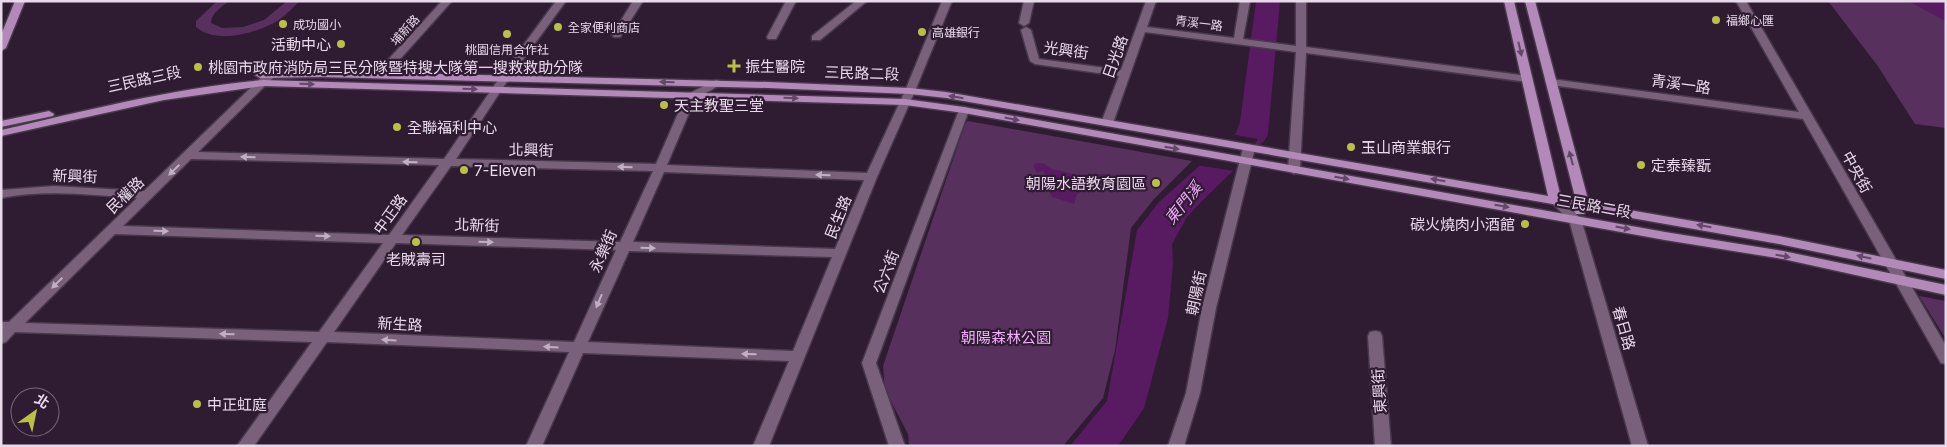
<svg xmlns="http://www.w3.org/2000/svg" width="1947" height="447" font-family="Inter,'Noto Sans TC',sans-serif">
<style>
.green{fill:#57305d}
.water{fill:#581b61}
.pier{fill:#2f1b32}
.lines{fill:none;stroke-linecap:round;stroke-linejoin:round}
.minor-casing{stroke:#48384b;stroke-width:3}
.major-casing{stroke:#48384b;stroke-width:3}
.minor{fill:#79617c;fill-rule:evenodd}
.major{fill:#b289b8;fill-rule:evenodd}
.oneway{fill:#634768}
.oneway2{fill:#c1b0c4}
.poi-dot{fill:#bac045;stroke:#2f1b32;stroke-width:2}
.labels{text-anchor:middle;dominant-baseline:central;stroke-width:4.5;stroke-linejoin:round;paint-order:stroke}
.far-poi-label{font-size:12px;fill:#e8daea;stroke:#2f1b32;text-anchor:start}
.far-street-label{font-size:12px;fill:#e8daea;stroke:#2f1b32}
.poi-label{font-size:15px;fill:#e8daea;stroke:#2f1b32;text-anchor:start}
.street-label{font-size:15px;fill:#e8daea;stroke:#2f1b32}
.park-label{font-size:15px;fill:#f1aefb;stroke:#2f1b32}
.water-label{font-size:16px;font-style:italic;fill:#eca9f6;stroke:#2f1b32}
</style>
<rect width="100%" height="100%" fill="#2f1b32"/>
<g class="green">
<path d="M217,1H229C222,7 211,13 211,23L222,28L243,27L264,20L287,1H300C293,7 286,15 279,20C258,33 216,45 196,27V21Z"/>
<path d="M1828,1H1909L1946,21V128L1915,124L1877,65Z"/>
<path d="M968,121L1192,161L1154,199L1131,228L1115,350L1103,398L1063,446H909L908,434L885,390L883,366L965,124Z"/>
<path d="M1919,296L1946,301V339Z"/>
</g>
<g class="water">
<path d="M1256,1H1280L1268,134L1265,140L1203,200L1187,217L1172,244L1173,264L1168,318L1144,408L1118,446H1070L1107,401L1137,230L1159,202L1236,133L1240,122Z"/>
<path d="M1909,1H1946V21Z"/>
<path d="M1037,163H1043L1052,169L1077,175L1107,174L1111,178L1077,194L1074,204L1052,197L1041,176L1046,175L1043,171L1037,173L1033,165Z"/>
</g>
<path class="pier" d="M1231,134L1258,139L1241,166L1235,171L1196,165Z"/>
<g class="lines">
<g class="minor-casing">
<g id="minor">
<path d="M442,1H452L384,77H376L375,75L376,73Z"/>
<path d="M556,1H566L508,80L456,159L656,164L686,95L716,80L720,81L721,83L720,85L695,99L667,165L867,173L905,91L942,1H952L915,91L877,177L769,446H753L789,361L583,353L542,446H526L569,352L327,342L254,446H237L312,342L15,332L6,342L1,343V322H9L137,198C91,195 46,189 1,198V190L54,186L144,191L267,72H275L276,74L275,76L198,152L444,159L500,77ZM191,159L439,165L389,235L123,226ZM451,166L653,171L620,242L402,235ZM664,172L864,180L835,249L633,242ZM115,234L383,243L319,332L25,323ZM396,243L616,250L574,342L334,332ZM629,251L832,257L793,351L588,342Z"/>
<path d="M633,1H643L620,37H614L612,35Z"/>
<path d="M786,1H796L776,39H768L767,37Z"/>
<path d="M856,1H867L820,40H812V36Z"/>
<path d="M1024,1H1034L1029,23L1024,26L1019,23Z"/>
<path d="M1146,1H1156L1147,27L1234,38L1240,1H1250L1243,39L1296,46V1H1306V47L1527,76L1532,79L1527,82L1306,53L1300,170L1294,174L1288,170L1296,52L1145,32L1113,123L1107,126L1101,123L1119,76L1035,64L1030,61L1021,30L1026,27L1031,30L1039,59L1121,70Z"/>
<path d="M1736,1H1746L1946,346V364L1941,363L1803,119L1551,85L1546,82L1551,79L1799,112Z"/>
<path d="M964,107L969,110L876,363L905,446H889L862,363L959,110Z"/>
<path d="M1249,145L1255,148L1216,308L1200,393L1184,446H1168L1186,393L1202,308L1243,148Z"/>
<path d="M1555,196L1559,197L1581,219L1648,446H1632L1569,220L1549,200Z"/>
<path d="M1375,331L1380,332L1382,336L1391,446H1375L1368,336L1370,332Z"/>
</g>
</g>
<g class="major-casing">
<g id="major">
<path d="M15,1H25L6,48L1,51V35Z"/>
<path d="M1504,1H1514L1561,198L1576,201L1525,1H1535L1589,203L1779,236L1946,270V279L1779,244L1586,210L1584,214H1576L1574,211L1575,208L946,98L910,94L768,88L321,77L260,78L255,75L260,72L321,71L768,82L910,88L946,92L1548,196Z"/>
<path d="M263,80L905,99L964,107L1665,232L1783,251L1946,285V295L1783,259L1665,240L964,113L905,105L263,86L164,100L1,136V130C88,110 174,88 263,80Z"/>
<path d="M49,111L54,114L53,116L1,127V121Z"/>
</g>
</g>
<use href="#minor" class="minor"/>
<use href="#major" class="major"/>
</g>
<defs><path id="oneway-solid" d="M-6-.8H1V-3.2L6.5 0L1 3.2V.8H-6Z" transform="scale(1.25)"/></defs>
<g class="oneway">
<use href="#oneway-solid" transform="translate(1520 49) rotate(77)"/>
<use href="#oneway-solid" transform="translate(667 82) rotate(-179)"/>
<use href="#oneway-solid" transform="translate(307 84) rotate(1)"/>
<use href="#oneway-solid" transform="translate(470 89) rotate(2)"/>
<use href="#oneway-solid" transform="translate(956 97) rotate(-171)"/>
<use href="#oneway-solid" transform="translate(791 98) rotate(2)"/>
<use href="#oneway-solid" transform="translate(1012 119) rotate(11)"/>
<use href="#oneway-solid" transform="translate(1172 148) rotate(10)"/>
<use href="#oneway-solid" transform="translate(1571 158) rotate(-105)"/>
<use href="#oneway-solid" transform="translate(1342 178) rotate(10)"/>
<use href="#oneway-solid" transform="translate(1438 180) rotate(-170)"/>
<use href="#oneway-solid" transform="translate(1502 206) rotate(10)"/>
<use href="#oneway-solid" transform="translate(1704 226) rotate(-170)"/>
<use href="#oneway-solid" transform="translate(1623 228) rotate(11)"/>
<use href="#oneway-solid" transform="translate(1783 256) rotate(10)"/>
<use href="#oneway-solid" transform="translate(1864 257) rotate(-168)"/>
</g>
<g class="oneway2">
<use href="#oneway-solid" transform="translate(248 157) rotate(-178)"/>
<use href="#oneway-solid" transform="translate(410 162) rotate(-178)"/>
<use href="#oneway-solid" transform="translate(625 167) rotate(-179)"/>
<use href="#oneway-solid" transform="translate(174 170) rotate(136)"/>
<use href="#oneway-solid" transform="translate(823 175) rotate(-178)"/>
<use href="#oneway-solid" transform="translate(161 231) rotate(2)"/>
<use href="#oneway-solid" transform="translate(323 236) rotate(2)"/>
<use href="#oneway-solid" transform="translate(486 242) rotate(2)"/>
<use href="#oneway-solid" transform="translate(648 248) rotate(2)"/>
<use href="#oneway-solid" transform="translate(57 283) rotate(136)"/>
<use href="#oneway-solid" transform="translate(599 301) rotate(113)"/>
<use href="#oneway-solid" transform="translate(227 334) rotate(-178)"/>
<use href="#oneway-solid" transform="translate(389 340) rotate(-177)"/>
<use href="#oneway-solid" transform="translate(551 347) rotate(-177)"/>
<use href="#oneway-solid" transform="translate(749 354) rotate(-178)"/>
</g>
<g class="poi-dot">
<circle cx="1716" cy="20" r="5"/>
<circle cx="283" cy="24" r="5"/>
<circle cx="558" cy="27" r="5"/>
<circle cx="922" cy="32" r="5"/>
<circle cx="507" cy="34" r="5"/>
<circle cx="341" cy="44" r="5"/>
<path d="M731.5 58.5h5v5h5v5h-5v5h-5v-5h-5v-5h5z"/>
<circle cx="198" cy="67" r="5"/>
<circle cx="664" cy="105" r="5"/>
<circle cx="397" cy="127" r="5"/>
<circle cx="1351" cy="147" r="5"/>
<circle cx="1641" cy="165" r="5"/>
<circle cx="464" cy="170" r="5"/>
<circle cx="1156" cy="183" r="5"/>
<circle cx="1525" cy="224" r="5"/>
<circle cx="416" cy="242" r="5"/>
<circle cx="197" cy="404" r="5"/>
</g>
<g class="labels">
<g class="far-poi-label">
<text x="1726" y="20">福鄉心匯</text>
<text x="293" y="24">成功國小</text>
<text x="568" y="27">全家便利商店</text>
<text x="932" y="32">高雄銀行</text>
<text x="507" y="49" text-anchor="middle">桃園信用合作社</text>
</g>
<g class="far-street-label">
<text transform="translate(1199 23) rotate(7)">青溪一路</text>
<text transform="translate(405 30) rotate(-48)">埔新路</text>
</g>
<g class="poi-label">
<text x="331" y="44" text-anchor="end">活動中心</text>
<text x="745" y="66">振生醫院</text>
<text x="208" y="67">桃園市政府消防局三民分隊暨特搜大隊第一搜救救助分隊</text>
<text x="674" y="105">天主教聖三堂</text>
<text x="407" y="127">全聯福利中心</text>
<text x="1361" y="147">玉山商業銀行</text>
<text x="1651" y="165">定泰臻翫</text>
<text x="474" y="170">7-Eleven</text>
<text x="1146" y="183" text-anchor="end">朝陽水語教育園區</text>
<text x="1515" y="224" text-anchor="end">碳火燒肉小酒館</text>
<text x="416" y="259" text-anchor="middle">老賊壽司</text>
<text x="207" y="404">中正虹庭</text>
</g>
<g class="street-label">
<text transform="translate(1066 50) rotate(8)">光興街</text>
<text transform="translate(1115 57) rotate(-70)">日光路</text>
<text transform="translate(862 73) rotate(2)">三民路二段</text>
<text transform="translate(144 79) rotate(-12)">三民路三段</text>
<text transform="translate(1681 84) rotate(8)">青溪一路</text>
<text transform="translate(531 150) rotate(1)">北興街</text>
<text transform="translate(1857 172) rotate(61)">中央街</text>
<text transform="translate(75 176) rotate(2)">新興街</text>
<text transform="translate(125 195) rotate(-44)">民權路</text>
<text transform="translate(1594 206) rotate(10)">三民路二段</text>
<text transform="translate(390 214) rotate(-54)">中正路</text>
<text transform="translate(838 217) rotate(-68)">民生路</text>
<text transform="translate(477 225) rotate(2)">北新街</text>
<text transform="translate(603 251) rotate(-66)">永樂街</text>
<text transform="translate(886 272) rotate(-69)">公六街</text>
<text transform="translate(1196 293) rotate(-78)">朝陽街</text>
<text transform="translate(400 324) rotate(3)">新生路</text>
<text transform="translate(1624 328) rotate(74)">春日路</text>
<text transform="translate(1379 391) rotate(-94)">東興街</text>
</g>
<g class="park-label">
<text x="1006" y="337">朝陽森林公園</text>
</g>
<g class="water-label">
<text transform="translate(1183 203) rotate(-51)">東門溪</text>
</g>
</g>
<rect width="1947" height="447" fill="none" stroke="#e8daea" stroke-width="5"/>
<g transform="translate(35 412) rotate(33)"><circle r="24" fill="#2f1b32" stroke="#79677c"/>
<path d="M0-4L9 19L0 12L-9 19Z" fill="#bac045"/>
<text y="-8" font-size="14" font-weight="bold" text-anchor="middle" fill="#e8daea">北</text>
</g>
</svg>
